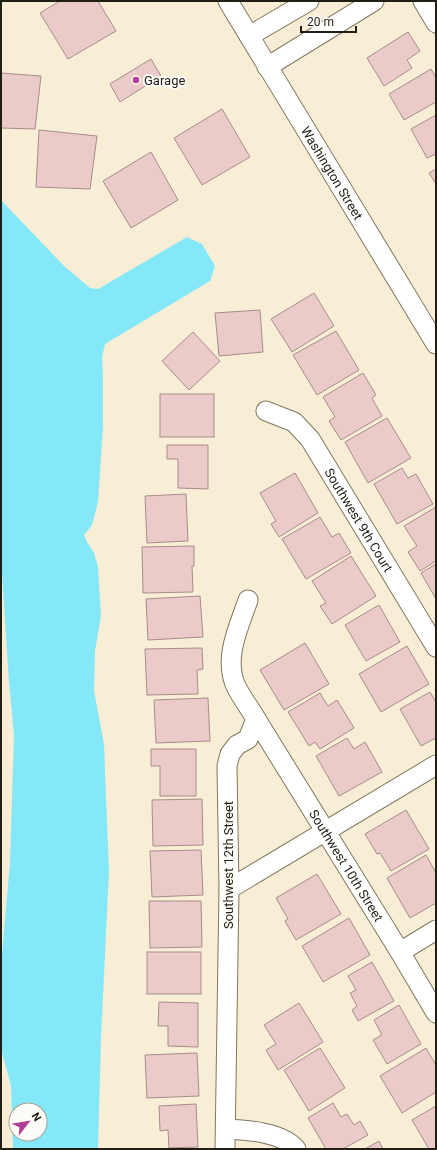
<svg xmlns="http://www.w3.org/2000/svg" width="437" height="1150" font-family="Roboto,sans-serif">
<style>
.water{fill:#85e8f8;fill-rule:evenodd}
.building{fill:#eacbca;stroke:#a88c8a}
.lines{fill:none;stroke-linecap:round;stroke-linejoin:round}
.minor-casing{stroke:#807760;stroke-width:21}
.minor{stroke:#fff;stroke-width:19}
.poi-dot{fill:#b23e97;stroke:#fdfcf6;stroke-width:1.5}
.labels{text-anchor:middle;dominant-baseline:central;stroke-width:4;stroke-linejoin:round;paint-order:stroke}
.poi-label{font-size:13px;fill:#211e14;stroke:#fdfcf6;text-anchor:start}
.street-label{font-size:13px;fill:#211e14;stroke:#fdfcf6}
</style>
<rect width="100%" height="100%" fill="#f8eed5"/>
<path class="water" d="M1,200L64,266L90,288L98,289L187,237L202,244L215,266L210,281L105,344L102,357L103,376V426L98,502L92,525L84,535L87,542L94,553L98,567L101,616L95,651L94,691L104,744L109,871L101,1038L98,1149H13L11,1086L1,1049V965L10,862L14,736L9,682L1,558ZM16,1110H40V1134H16Z"/>
<g class="building">
<path d="M60,1H98L116,31L68,59L40,13Z"/>
<path d="M408,32L420,51L407,60L412,68L384,86L367,58Z"/>
<path d="M151,59L161,76L120,102L110,84Z"/>
<path d="M431,69L436,78V102L404,120L389,94Z"/>
<path d="M1,73L41,76L35,129L1,128Z"/>
<path d="M222,109L250,157L202,185L174,138Z"/>
<path d="M436,115V154L427,158L411,129Z"/>
<path d="M39,130L97,136L90,189L36,187Z"/>
<path d="M151,152L178,200L131,228L103,181Z"/>
<path d="M436,169V184L429,173Z"/>
<path d="M314,293L334,326L292,352L271,319Z"/>
<path d="M260,310L263,352L219,356L215,313Z"/>
<path d="M336,331L359,370L317,395L293,355Z"/>
<path d="M193,332L220,361L189,390L162,361Z"/>
<path d="M363,373L376,395L372,398L382,416L341,440L329,421L335,417L323,397Z"/>
<rect x="160" y="394" width="54" height="43"/>
<path d="M387,418L411,458L368,483L345,442Z"/>
<path d="M167,445H208V489L178,488V459H167Z"/>
<path d="M402,468L408,478L416,474L433,504L397,524L374,484Z"/>
<path d="M295,473L318,513L279,537L271,524L276,521L260,493Z"/>
<path d="M186,494L188,541L147,543L145,496Z"/>
<path d="M436,507V561L420,571L408,552L417,546L404,526Z"/>
<path d="M320,517L332,537L339,533L351,553L306,579L282,539Z"/>
<path d="M194,546V566H192L193,592L143,593L142,547Z"/>
<path d="M351,556L376,596L332,624L320,606L326,603L312,581Z"/>
<path d="M436,564V599L421,573Z"/>
<path d="M200,596L203,637L148,640L146,599Z"/>
<path d="M379,605L400,642L366,661L345,625Z"/>
<path d="M305,643L329,684L284,710L260,670Z"/>
<path d="M407,646L429,684L381,712L359,674Z"/>
<path d="M202,648L203,669L197,670L198,694L147,695L145,649Z"/>
<path d="M430,692L436,702V738L421,746L400,709Z"/>
<path d="M320,693L328,706L337,700L354,728L320,749L315,742L309,746L288,712Z"/>
<path d="M208,698L210,741L156,743L154,700Z"/>
<path d="M347,738L354,749L365,742L382,772L339,796L316,756Z"/>
<path d="M151,749H196V796H160V766H151Z"/>
<path d="M202,799L203,845L153,846L152,800Z"/>
<path d="M406,810L429,849L391,871L380,853L377,854L365,834Z"/>
<path d="M201,850L203,895L152,897L150,851Z"/>
<path d="M426,855L436,873V903L410,918L387,878Z"/>
<path d="M317,874L341,914L296,940L285,921L288,919L276,898Z"/>
<path d="M149,901H201L202,947L150,948Z"/>
<path d="M349,918L370,955L323,982L302,946Z"/>
<rect x="147" y="952" width="54" height="42"/>
<path d="M372,962L394,1001L358,1021L352,1010L357,1006L350,993L356,990L348,976Z"/>
<path d="M159,1002L198,1003V1047L168,1046V1026H158Z"/>
<path d="M299,1003L323,1042L278,1070L266,1050L276,1044L264,1025Z"/>
<path d="M399,1005L421,1044L387,1064L373,1040L382,1035L374,1020Z"/>
<path d="M320,1048L345,1088L309,1111L284,1070Z"/>
<path d="M426,1048L436,1065V1092L402,1113L380,1076Z"/>
<path d="M197,1053L199,1096L147,1098L145,1055Z"/>
<path d="M333,1103L341,1117L347,1114L354,1125L360,1121L368,1135L343,1149H326L308,1118Z"/>
<path d="M196,1104L198,1147L169,1148L168,1130L160,1131L159,1106Z"/>
<path d="M436,1106V1149H429L412,1120Z"/>
<path d="M379,1141L383,1149H365Z"/>
</g>
<g class="lines">
<g class="minor-casing">
<g id="minor">
<path id="s1" d="M228,1L436,344"/>
<path d="M423,1L436,23"/>
<path d="M249,36L309,1"/>
<path d="M267,67L374,1"/>
<path id="s2" d="M266,411L294,422L310,439L436,647"/>
<path id="s3" d="M256,719L400,952L436,1013"/>
<path d="M229,889L436,765"/>
<path d="M400,952L436,930"/>
<path d="M226,1129C246,1130 282,1132 296,1149"/>
<path d="M225,1149L229,889L227,766L230,754L237,745L248,739L256,719C250,708 240,696 235,684C224,656 239,627 248,600"/>
</g>
</g>
<use href="#minor" class="minor"/>
</g>
<circle class="poi-dot" cx="136" cy="80" r="4"/>
<g class="labels">
<g class="poi-label">
<text x="144" y="80">Garage</text>
</g>
<g class="street-label">
<text stroke="none"><textPath href="#s1" startOffset="201">Washington Street</textPath></text>
<text stroke="none"><textPath href="#s2" startOffset="148">Southwest 9th Court</textPath></text>
<text transform="translate(228 865) rotate(-90)">Southwest 12th Street</text>
<text stroke="none"><textPath href="#s3" startOffset="172">Southwest 10th Street</textPath></text>
</g>
</g>
<rect width="437" height="1150" fill="none" stroke="#211e14" stroke-width="4"/>
<g transform="translate(28 1122) rotate(59)"><circle r="19" fill="#fdfcf6" stroke="#a5a39c"/>
<path d="M0-3L7 15L0 10L-7 15Z" fill="#b23e97"/>
<text y="-6" font-size="11" font-weight="bold" text-anchor="middle" fill="#211e14">N</text>
</g>
<path d="M301 26v6h55v-6" fill="none" stroke="#211e14" stroke-width="2"/>
<text x="307" y="26" font-size="12" fill="#211e14" stroke="#fdfcf6" stroke-width="3" paint-order="stroke">20 m</text>
</svg>
